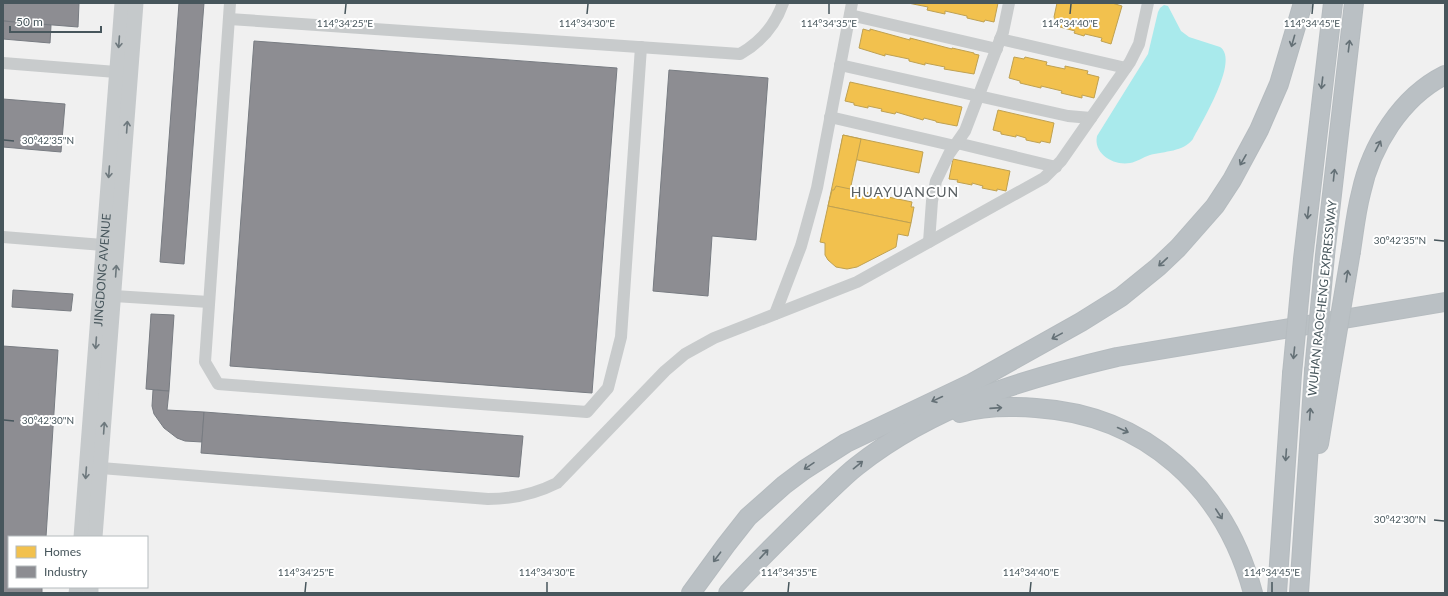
<svg xmlns="http://www.w3.org/2000/svg" width="1448" height="596" font-family="Lato,sans-serif">
<style>
.water{fill:#a9eaec}
.homes{fill:#f2c14e;stroke:#bfa152}
.industry{fill:#8d8d92;stroke:#787c82}
.lines{fill:none;stroke-linecap:round;stroke-linejoin:round}
.highway-casing{stroke:#b5bbbf;stroke-width:20}
.minor{stroke:#c8cbcc;stroke-width:12}
.major{stroke:#c5c9cb;stroke-width:15}
.highway{stroke:#bac0c4;stroke-width:18}
.highway-bridge-casing{stroke:#b5bbbf;stroke-width:20;stroke-linecap:butt}
.highway-bridge{stroke:#bac0c4;stroke-width:18}
.oneway{stroke:#647076}
.oneway2{stroke:#6d787d}
.ticks{fill:none;stroke:#47565c;stroke-width:1.5}
.labels{text-anchor:middle;dominant-baseline:central;stroke-width:4;stroke-linejoin:round;paint-order:stroke}
.street-label{font-size:12px;fill:#47565c;stroke:#fff}
.quarter-label{font-size:14px;letter-spacing:1px;fill:#5b6164;stroke:#fff}
.ticks-label{font-size:10px;text-anchor:middle;fill:#47565c;stroke:#fff;stroke-width:4;stroke-linejoin:round;paint-order:stroke}
</style>
<rect width="100%" height="100%" fill="#f0f0f0"/>
<path class="water" d="M1164,5L1168,6L1181,31L1189,37L1220,47C1240,60 1201,123 1193,139C1183,152 1165,151 1150,155C1143,157 1137,162 1130,163C1114,166 1093,154 1097,136L1148,54L1158,12L1160,8Z"/>
<g class="homes">
<path d="M908,3H998L994,22L985,20L984,22L967,18V16L945,11V14L927,10L928,7Z"/>
<path d="M1057,3H1112L1122,6L1111,44L1101,41L1102,38L1085,34L1084,36L1074,33L1075,31L1060,27L1061,24L1056,21L1054,17Z"/>
<path d="M863,29L870,31V29L910,40V38L952,49V48L974,53V54L979,55L974,74L944,69L945,67L925,63V65L909,61V59L885,54V56L859,48Z"/>
<path d="M1014,57L1024,59L1025,57L1047,62L1046,65L1065,69V66L1088,71L1087,74L1099,77L1094,98L1082,95V98L1061,93L1062,91L1041,86V88L1020,83V81L1009,78Z"/>
<path d="M850,82L962,107L957,126L936,122V121L924,118L923,120L896,112L895,114L881,111L882,109L868,106V108L854,105V103L845,101Z"/>
<path d="M998,110L1054,123L1050,143L1041,141L1040,143L1026,140V138L1016,135V137L1001,134V132L993,130Z"/>
<path d="M843,135L923,152L919,173L839,156Z"/>
<path d="M843,135L861,139L846,209L828,206Z"/>
<path d="M953,159L1010,171L1006,191L997,189V191L982,188L983,186L972,183V185L957,182L958,180L949,179Z"/>
<path d="M836,186L912,202L911,207H914L911,223L828,206L832,190H834Z"/>
<path d="M828,206L911,223L908,236L898,234L896,247L857,267L847,269L836,267L828,260L825,255V243L820,242Z"/>
</g>
<g class="industry">
<path d="M3,3H79L78,27L3,21Z"/>
<path d="M179,3H204L184,264L160,262Z"/>
<path d="M3,21L51,25L50,43L3,39Z"/>
<path d="M254,41L617,68L592,393L230,366Z"/>
<path d="M669,70L768,78L756,240L712,236L708,296L653,291Z"/>
<path d="M3,99L65,104L61,152L3,147Z"/>
<path d="M13,290L73,294L71,311L12,307Z"/>
<path d="M151,314L174,315L169,391L146,389Z"/>
<path d="M3,346L58,350L46,537H9V587H42V593H3Z"/>
<path d="M153,390L169,391L167,410L204,412L202,442L185,441L177,438L164,428L154,414L152,406Z"/>
<path d="M204,412L523,436L519,477L201,453Z"/>
</g>
<g class="lines">
<g class="highway-casing">
<g id="highway">
<path d="M1351,251C1354,232 1356,212 1361,193C1371,146 1401,97 1445,75"/>
<path d="M1325,255L1354,3"/>
<path d="M1303,259L1333,3"/>
<path d="M960,413C984,406 1011,406 1036,408C1146,415 1225,488 1253,593"/>
<path d="M1319,444L1331,370"/>
<path d="M691,593L726,545L748,517L784,485L804,470L846,443L972,383L1081,322L1121,297L1158,267L1178,248L1215,206L1232,180L1259,130L1279,84L1303,3"/>
<path d="M728,593C757,561 788,531 819,501C832,489 844,476 857,466C934,405 1024,379 1117,357L1445,302"/>
<path d="M1277,593L1292,374"/>
<path d="M1299,593L1314,371"/>
</g>
</g>
<g class="minor">
<path d="M230,3L205,362L218,384L587,412L608,388L621,337L641,47"/>
<path d="M850,15L997,49"/>
<path d="M229,19L740,54C761,42 775,26 783,3"/>
<path d="M1000,39L1126,68"/>
<path d="M3,63L116,72"/>
<path d="M840,65L1068,116L1091,118"/>
<path d="M830,117L955,146"/>
<path d="M957,143L1056,167"/>
<path d="M3,237L103,245"/>
<path d="M929,242L932,201L936,181L949,154L965,131L1003,32L1009,3"/>
<path d="M114,296L209,302"/>
<path d="M775,314L801,246L817,188L852,3"/>
<path d="M101,468L488,499C513,499 535,494 557,483L665,371L685,354L714,338L857,282L1044,178L1061,161L1130,62L1139,44L1148,3"/>
</g>
<g class="major">
<path id="s1" d="M81,537L122,3"/>
<path d="M95,537L136,3"/>
<path d="M76,593L77,587"/>
<path d="M91,593V587"/>
</g>
<use href="#highway" class="highway"/>
<g class="highway-bridge-casing">
<g id="highway-bridge">
<path d="M1331,370L1351,251"/>
<path d="M1314,371L1325,255"/>
<path d="M1292,374L1303,259"/>
</g>
</g>
<use href="#highway-bridge" class="highway-bridge"/>
</g>
<defs><path id="oneway-shaft" d="M-6 0H5M1.5-3L5.5 0L1.5 3" fill="none" stroke-width="1.6" stroke-linecap="round" stroke-linejoin="round"/></defs>
<g class="oneway">
<use href="#oneway-shaft" transform="translate(1293 41) rotate(106)"/>
<use href="#oneway-shaft" transform="translate(1349 46) rotate(-83)"/>
<use href="#oneway-shaft" transform="translate(1322 83) rotate(97)"/>
<use href="#oneway-shaft" transform="translate(1378 146) rotate(-63)"/>
<use href="#oneway-shaft" transform="translate(1243 160) rotate(120)"/>
<use href="#oneway-shaft" transform="translate(1334 175) rotate(-84)"/>
<use href="#oneway-shaft" transform="translate(1308 213) rotate(96)"/>
<use href="#oneway-shaft" transform="translate(1163 262) rotate(137)"/>
<use href="#oneway-shaft" transform="translate(1347 276) rotate(-81)"/>
<use href="#oneway-shaft" transform="translate(1057 336) rotate(151)"/>
<use href="#oneway-shaft" transform="translate(1294 353) rotate(96)"/>
<use href="#oneway-shaft" transform="translate(937 399) rotate(155)"/>
<use href="#oneway-shaft" transform="translate(996 408) rotate(-4)"/>
<use href="#oneway-shaft" transform="translate(1310 414) rotate(-86)"/>
<use href="#oneway-shaft" transform="translate(1123 430) rotate(24)"/>
<use href="#oneway-shaft" transform="translate(1286 455) rotate(94)"/>
<use href="#oneway-shaft" transform="translate(858 465) rotate(-39)"/>
<use href="#oneway-shaft" transform="translate(809 466) rotate(146)"/>
<use href="#oneway-shaft" transform="translate(1219 514) rotate(57)"/>
<use href="#oneway-shaft" transform="translate(764 554) rotate(-47)"/>
<use href="#oneway-shaft" transform="translate(717 557) rotate(127)"/>
</g>
<g class="oneway2">
<use href="#oneway-shaft" transform="translate(119 42) rotate(94)"/>
<use href="#oneway-shaft" transform="translate(127 127) rotate(-86)"/>
<use href="#oneway-shaft" transform="translate(109 172) rotate(94)"/>
<use href="#oneway-shaft" transform="translate(116 271) rotate(-86)"/>
<use href="#oneway-shaft" transform="translate(96 343) rotate(94)"/>
<use href="#oneway-shaft" transform="translate(104 428) rotate(-86)"/>
<use href="#oneway-shaft" transform="translate(86 473) rotate(94)"/>
</g>
<path class="ticks" d="M345,14L346,4M587,14L588,4M829,14V4M1070,14L1071,4M1312,14L1313,4M4,140L14,141M1434,240L1444,241M4,420L14,421M1434,520L1444,521M305,592L306,582M547,592V582M788,592L789,582M1030,592L1031,582M1272,592V582"/>
<g class="labels">
<g class="street-label">
<text stroke="none"><textPath href="#s1" startOffset="268">JINGDONG AVENUE</textPath></text>
<text transform="translate(1322 298) rotate(-84)">WUHAN RAOCHENG EXPRESSWAY</text>
</g>
<g class="quarter-label">
<text x="905" y="191">HUAYUANCUN</text>
</g>
</g>
<g class="ticks-label">
<text x="345" y="27">114°34'25"E</text>
<text x="587" y="27">114°34'30"E</text>
<text x="829" y="27">114°34'35"E</text>
<text x="1070" y="27">114°34'40"E</text>
<text x="1312" y="27">114°34'45"E</text>
<text x="48" y="144">30°42'35"N</text>
<text x="1400" y="244">30°42'35"N</text>
<text x="48" y="424">30°42'30"N</text>
<text x="1400" y="523">30°42'30"N</text>
<text x="306" y="576">114°34'25"E</text>
<text x="547" y="576">114°34'30"E</text>
<text x="789" y="576">114°34'35"E</text>
<text x="1031" y="576">114°34'40"E</text>
<text x="1272" y="576">114°34'45"E</text>
</g>
<rect width="1448" height="596" fill="none" stroke="#47565c" stroke-width="8"/>
<rect x="8" y="536" width="140" height="52" fill="#ffffff" stroke="#b5bbbe"/>
<rect x="16" y="546" width="20" height="12" fill="#f2c14e" stroke="#b5bbbe"/>
<text x="44" y="556" font-size="12" fill="#47565c">Homes</text>
<rect x="16" y="566" width="20" height="12" fill="#8d8d92" stroke="#b5bbbe"/>
<text x="44" y="576" font-size="12" fill="#47565c">Industry</text>
<path d="M10 26v6h91v-6" fill="none" stroke="#47565c" stroke-width="2"/>
<text x="16" y="26" font-size="12" fill="#47565c" stroke="#ffffff" stroke-width="3" paint-order="stroke">50 m</text>
</svg>
